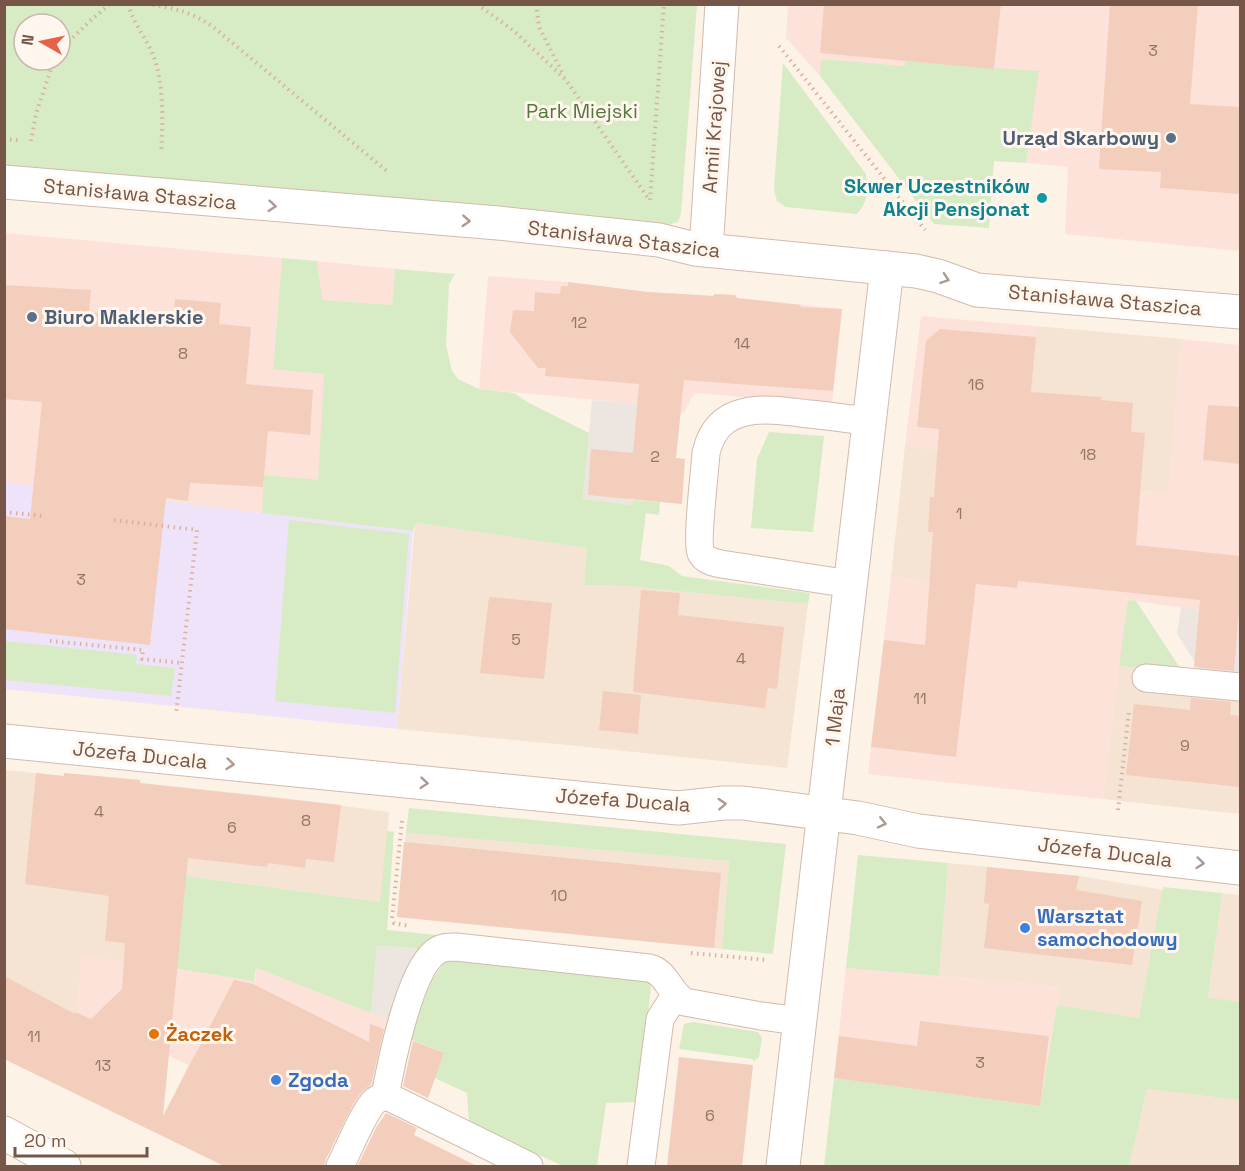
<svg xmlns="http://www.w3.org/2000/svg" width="1245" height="1171" font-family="'Space Grotesk',sans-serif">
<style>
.residential{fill:#f5e3d4}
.commercial{fill:#fde2da}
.industrial{fill:#ede5e0}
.education{fill:#efe3f9}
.green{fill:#d7ebc4;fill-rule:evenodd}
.building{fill:#f3cebd}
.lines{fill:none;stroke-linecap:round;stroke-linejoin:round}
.lane-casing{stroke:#d1bbae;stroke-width:29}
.street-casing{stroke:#d1bbae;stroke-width:35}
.secondary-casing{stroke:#d4bbac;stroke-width:35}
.path{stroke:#d8b1a0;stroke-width:4;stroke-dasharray:1.5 4.5;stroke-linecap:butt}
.lane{stroke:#fff;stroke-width:27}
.street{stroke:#fff;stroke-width:33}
.secondary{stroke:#fff;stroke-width:33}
.oneway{stroke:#ad9a92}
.service-dot{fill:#5c6f8a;stroke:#fff7ed;stroke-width:2}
.culture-dot{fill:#0f9aa8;stroke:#fff7ed;stroke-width:2}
.shop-dot{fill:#3f7fe0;stroke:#fff7ed;stroke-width:2}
.food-dot{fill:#e8710a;stroke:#fff7ed;stroke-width:2}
.labels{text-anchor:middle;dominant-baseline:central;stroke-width:6;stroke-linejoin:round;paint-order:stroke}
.number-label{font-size:16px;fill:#967467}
.park-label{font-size:20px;fill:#54773f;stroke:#fff7ed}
.street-label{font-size:20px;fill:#77564a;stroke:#fff7ed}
.service-label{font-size:20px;font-weight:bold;fill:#4e5e75;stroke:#fff7ed;text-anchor:end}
.culture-label{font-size:20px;font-weight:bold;fill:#0d838f;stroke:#fff7ed;text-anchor:end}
.shop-label{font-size:20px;font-weight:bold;fill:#366cbe;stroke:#fff7ed;text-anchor:start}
.food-label{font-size:20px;font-weight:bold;fill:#c56008;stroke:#fff7ed;text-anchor:start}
</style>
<rect width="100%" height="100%" fill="#fdf2e6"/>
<g class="residential">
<path d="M1036,326L1181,339L1169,493L1025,482L1017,588L891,577L905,446L1026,458Z"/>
<path d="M415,523L587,548L584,585L626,586L808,604L787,768L568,745L397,729Z"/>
<path d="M1119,666L1240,676V814L1103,799Z"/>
<path d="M4,770L64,776V773L140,780L141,783L275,797L389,812L381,902L186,876L163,1054L5,1059Z"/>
<path d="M406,833L729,861L722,949L397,917Z"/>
<path d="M948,863L1079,876L1164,890L1139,1018L1057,1005L1060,987L939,976Z"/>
<path d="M1222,893L1240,895V1002L1208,999Z"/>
<path d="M1147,1089L1240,1100V1166H1129Z"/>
</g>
<g class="commercial">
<path d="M788,5H1240V251L1065,234L1068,167L1026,163L1038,71L906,61L905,66L822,59L820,76L786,38Z"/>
<path d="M5,233L282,258L273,368L325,374L318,481L265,475L262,513L5,482Z"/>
<path d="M317,261L395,269L392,305L321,300Z"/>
<path d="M488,276L568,282L648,292L712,296L715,294L735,295L737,298L842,309L832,404L694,393L684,413L640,409V404L479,389Z"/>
<path d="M921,316L1036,326L1026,459L905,446Z"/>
<path d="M1181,339L1240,345V616L1128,600L1103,799L868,774L891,577L1017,588L1025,482L1169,493Z"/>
<path d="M82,955L255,981L256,968L394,1022L369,1099L337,1124L157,1132L188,1065L76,1012Z"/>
<path d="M846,968L1060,987L1040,1106L834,1078Z"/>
</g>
<g class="industrial">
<path d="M592,400L640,404L633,453L630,499L633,500V505L583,499Z"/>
<path d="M1181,607L1240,616V676L1202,673L1177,634Z"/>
<path d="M377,946L417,948L394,1022L371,1013Z"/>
</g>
<path class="education" d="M5,482L413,531L397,729L5,689Z"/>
<g class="green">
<path d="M4,5H697L681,213L678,222L668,225L5,167ZM24,24H60V60H24Z"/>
<path d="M821,59L905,66V61L1039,71L1026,163L994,161L989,228L934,224L820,76Z"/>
<path d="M783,63L866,174C869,189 868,202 857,214L786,207L777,201L774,189Z"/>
<path d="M282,258L317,261L322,300L392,305L395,269L455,274L449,284L446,345L452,371L458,379L479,389L514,393L529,403L589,433L583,499L633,505V500L660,502L659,515L646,513L640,560L669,566L682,576L810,593L808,604L626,586L584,585L587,548L416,523L413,531L262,513L264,475L318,480L324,374L273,369Z"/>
<path d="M769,432L824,436L813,532L751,528L757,459Z"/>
<path d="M289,520L409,534L395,713L275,701Z"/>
<path d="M1128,600L1136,601L1182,671L1119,666Z"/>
<path d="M5,641L137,655L136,664L175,668L171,696L5,680Z"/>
<path d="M409,808L786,844L773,954L722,949L729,861L406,833Z"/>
<path d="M387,831L394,832L387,930L437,935L424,943L413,959L417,948L377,946L371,1013L256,968L254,981L177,969L186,876L380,902Z"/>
<path d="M858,855L948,863L939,976L846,968Z"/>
<path d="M1163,887L1222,893L1208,998L1240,1002V1100L1147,1089L1129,1166H824L834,1078L1040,1106L1057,1005L1139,1018Z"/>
<path d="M452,960L647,980L651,985L639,1102L606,1103L597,1166H563L469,1123L467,1093L435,1078L444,1053L412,1040L411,1035L431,982L443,964Z"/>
<path d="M693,1022L758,1032L762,1038L759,1057L753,1062V1059L679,1049L684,1024Z"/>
</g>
<g class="building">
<path d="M824,4H1001L994,69L820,53Z"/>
<path d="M1110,4H1198L1190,104L1240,107V194L1160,188L1161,172L1099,169Z"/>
<path d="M568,282L648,292L713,296L715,294L735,295L737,298L801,305L800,307L842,309L833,391L684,380L676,458L685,459L682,504L588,495L591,449L633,453L639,384L545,376L546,368H538L510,332L513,310L534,311L535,292L560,294L561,286H568Z"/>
<path d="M4,285L91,290L89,312L173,320L175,299L221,303L219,324L251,327L246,384L313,390L310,435L268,431L263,487L190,483L188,501L166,498L150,645L4,629V516L30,519L42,402L4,399Z"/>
<path d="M940,329L1036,337L1031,392L1101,397V400L1133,403L1131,432L1145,433L1136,545L1240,556V599L1234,671L1194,667L1200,600L1018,581L1017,588L976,584L956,757L871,747L884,640L925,645L933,532H928L930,497H934L939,429L917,427L926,341Z"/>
<path d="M1208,405L1240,407V464L1203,460Z"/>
<path d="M641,590L680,593L678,615L784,627L777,689L768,688L765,708L633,692Z"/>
<path d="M489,597L552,603L544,679L480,673Z"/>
<path d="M603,691L641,695L638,734L599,730Z"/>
<path d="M1191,698L1231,702L1230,715L1240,716V787L1126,775L1134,704L1190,710Z"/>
<path d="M36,773L64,776V773L140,780V783L341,805L334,862L306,859L305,868L268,863L267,867L188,858L163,1116L234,980L253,984L369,1042L370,1024L384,1029L371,1084L360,1094L353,1104L326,1159L324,1167H226L4,1059V976L75,1014V1012L91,1019L122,989L125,943L105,941L109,896L25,884Z"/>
<path d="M404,842L721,873L714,948L397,917Z"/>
<path d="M987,867L1079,876L1076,890L1142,901L1132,965L984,948L989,904L984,903Z"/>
<path d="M920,1021L1049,1036L1040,1106L834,1078L839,1036L917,1046Z"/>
<path d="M413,1041L444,1053L428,1098L403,1086Z"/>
<path d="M679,1057L753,1065L742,1167H667Z"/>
<path d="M386,1113L417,1128L414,1135L479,1167H357L376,1128Z"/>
</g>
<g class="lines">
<g class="lane-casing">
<g id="lane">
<path d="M850,584L721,564C713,562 705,561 701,553C696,542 705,470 706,453C718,400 768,409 809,414C829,416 849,419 869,421"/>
<path d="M1146,678L1240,687"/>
<path d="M385,1097C391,1063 409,974 434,953C441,947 448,947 456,947L649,968C667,972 669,993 685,1002L761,1016L799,1021"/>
<path d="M340,1166C347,1153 365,1108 376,1100C379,1097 385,1097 389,1097L529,1166"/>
<path d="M641,1166L660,1019L669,1005L678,998"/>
</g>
</g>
<g class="street-casing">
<g id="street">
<path d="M4,182L498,223L659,240L695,249L916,271L938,276L977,290L1240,312"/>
<path d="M706,250L722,4"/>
<path d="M4,741L678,808L724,803H743L858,818L918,831L1240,868"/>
<path d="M783,1166L887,268"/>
</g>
</g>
<g class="secondary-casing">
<path id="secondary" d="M4,1133L64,1166"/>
</g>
<g class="path">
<path d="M128,4C133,23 146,38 153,55C164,81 163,125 161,153"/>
<path d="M147,4C174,8 189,11 212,26L388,172"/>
<path d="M477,4L514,31L566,80L648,198"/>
<path d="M536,4L539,27L564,76"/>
<path d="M779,46L925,230"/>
<path d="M60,50L91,20L110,4"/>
<path d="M4,139L19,140"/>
<path d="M31,141L36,114L54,60"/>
<path d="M650,200L664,4"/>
<path d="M4,512L43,516"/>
<path d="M114,520L197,530L176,714"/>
<path d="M50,641L143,650L142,659L182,663"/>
<path d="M1118,810L1129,711"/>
<path d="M402,821L392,919L394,923L409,926"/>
<path d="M691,953L767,960"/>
</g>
<use href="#lane" class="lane"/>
<use href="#street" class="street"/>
<use href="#secondary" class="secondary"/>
</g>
<defs><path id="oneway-chevron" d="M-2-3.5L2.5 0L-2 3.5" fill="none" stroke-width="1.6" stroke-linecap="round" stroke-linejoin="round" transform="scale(1.5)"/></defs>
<g class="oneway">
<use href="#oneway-chevron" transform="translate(272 206) rotate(5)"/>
<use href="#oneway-chevron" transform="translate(466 221) rotate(4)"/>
<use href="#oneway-chevron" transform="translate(945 279) rotate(19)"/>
<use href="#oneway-chevron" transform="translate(230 764) rotate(6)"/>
<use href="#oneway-chevron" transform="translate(424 783) rotate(5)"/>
<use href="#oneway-chevron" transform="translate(722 804) rotate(-3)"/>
<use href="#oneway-chevron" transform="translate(882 823) rotate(13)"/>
<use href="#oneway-chevron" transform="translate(1200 863) rotate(6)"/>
</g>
<g class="service-dot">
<circle cx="1171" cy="138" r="6"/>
<circle cx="32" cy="317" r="6"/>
</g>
<circle class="culture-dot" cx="1042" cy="198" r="6"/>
<g class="shop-dot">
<circle cx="1025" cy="928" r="6"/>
<circle cx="276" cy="1080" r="6"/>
</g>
<circle class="food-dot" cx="154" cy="1034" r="6"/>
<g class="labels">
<g class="number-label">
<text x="1153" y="50">3</text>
<text x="579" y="322">12</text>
<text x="742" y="343">14</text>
<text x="183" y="353">8</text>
<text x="976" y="384">16</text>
<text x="1088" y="454">18</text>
<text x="655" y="456">2</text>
<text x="959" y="513">1</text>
<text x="81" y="579">3</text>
<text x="516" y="639">5</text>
<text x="741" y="658">4</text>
<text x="920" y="698">11</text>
<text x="1185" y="745">9</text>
<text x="99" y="811">4</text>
<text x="306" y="820">8</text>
<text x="232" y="827">6</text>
<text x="559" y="895">10</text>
<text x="34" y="1036">11</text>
<text x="980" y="1062">3</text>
<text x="103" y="1065">13</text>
<text x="710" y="1115">6</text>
</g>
<g class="park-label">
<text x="582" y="111">Park Miejski</text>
</g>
<g class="street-label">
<text transform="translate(714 127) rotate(-86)">Armii Krajowej</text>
<text transform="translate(140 194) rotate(5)">Stanisława Staszica</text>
<text transform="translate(624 239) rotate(7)">Stanisława Staszica</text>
<text transform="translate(1105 300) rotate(5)">Stanisława Staszica</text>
<text transform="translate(835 717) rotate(-84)">1 Maja</text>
<text transform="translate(140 755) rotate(6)">Józefa Ducala</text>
<text transform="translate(623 800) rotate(4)">Józefa Ducala</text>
<text transform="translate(1105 852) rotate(7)">Józefa Ducala</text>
</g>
<g class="service-label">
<text x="1159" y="138">Urząd Skarbowy</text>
<text x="44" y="317" text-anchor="start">Biuro Maklerskie</text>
</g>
<g class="culture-label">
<text x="1030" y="186">Skwer Uczestników<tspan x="1030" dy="23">Akcji Pensjonat</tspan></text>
</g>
<g class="shop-label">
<text x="1037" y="916">Warsztat<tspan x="1037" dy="23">samochodowy</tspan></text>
<text x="288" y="1080">Zgoda</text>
</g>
<g class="food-label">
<text x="166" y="1034">Żaczek</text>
</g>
</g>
<rect width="1245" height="1171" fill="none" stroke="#77564a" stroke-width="12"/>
<g transform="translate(42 42) rotate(279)"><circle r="28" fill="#fff7ed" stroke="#c9b7ac" stroke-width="1.5"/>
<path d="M0-4.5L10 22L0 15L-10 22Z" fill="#e96049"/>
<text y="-9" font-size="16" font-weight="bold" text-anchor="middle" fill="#77564a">N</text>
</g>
<path d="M15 1147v9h132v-9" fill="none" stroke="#77564a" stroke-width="3"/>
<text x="24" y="1147" font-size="18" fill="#77564a" stroke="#fff7ed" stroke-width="4.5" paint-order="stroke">20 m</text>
</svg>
